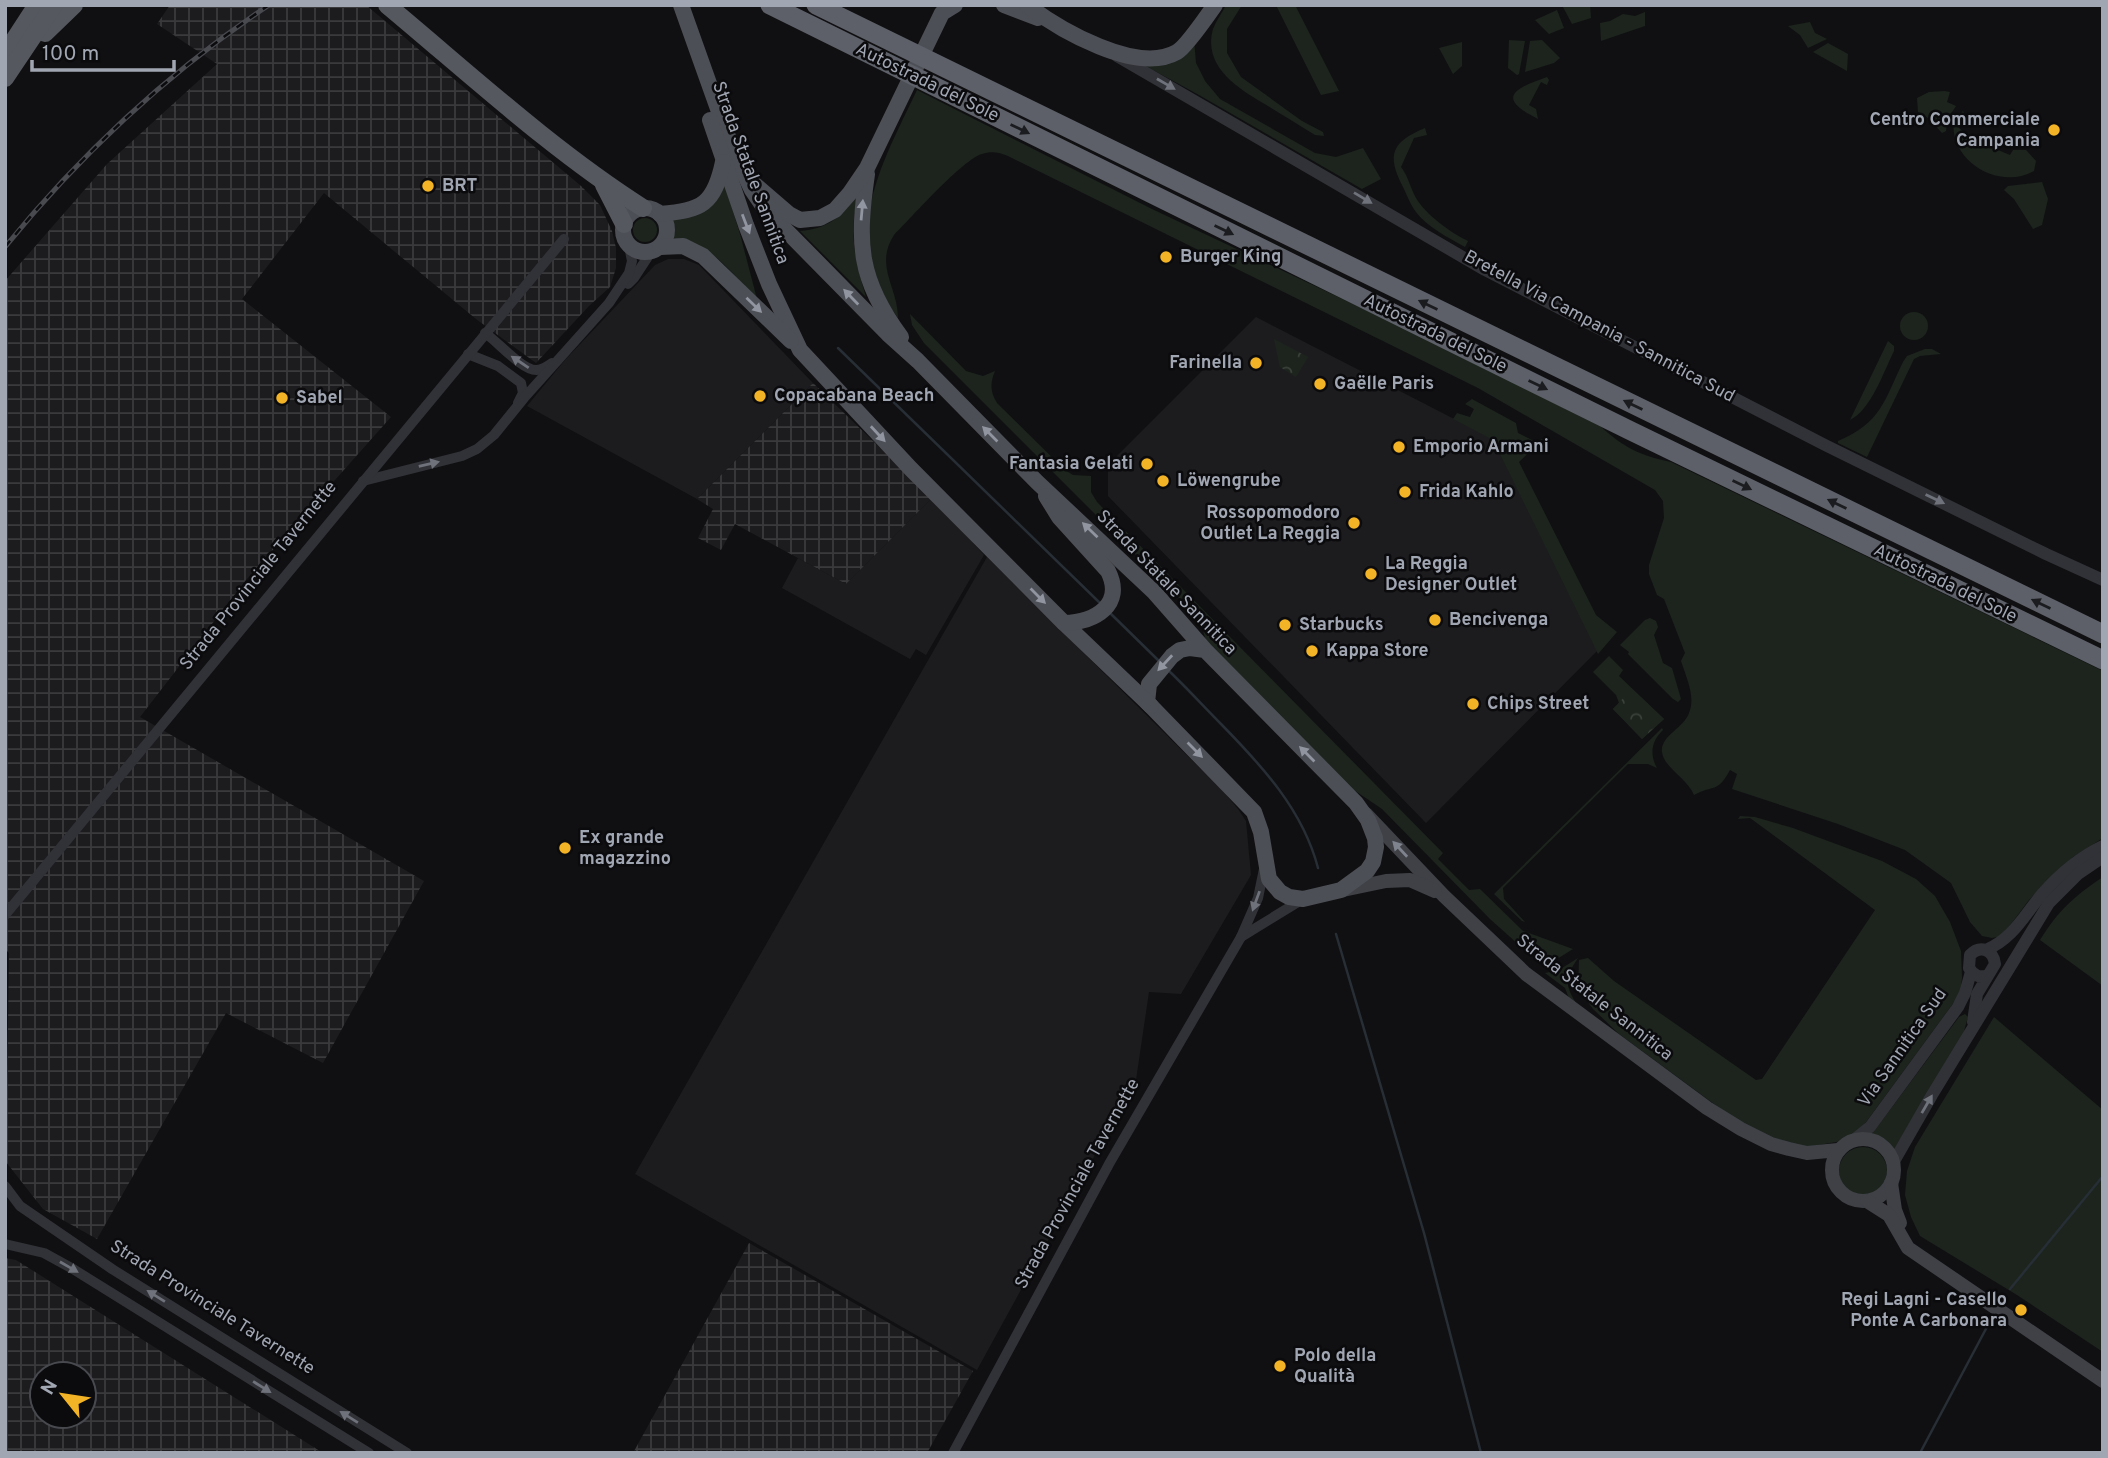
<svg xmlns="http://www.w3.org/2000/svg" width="2108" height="1458" font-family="Overpass,sans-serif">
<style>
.built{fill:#1c1c1f}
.industrial{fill:url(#industrial-grid);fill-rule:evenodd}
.grass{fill:#1c241d}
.park{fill:url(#park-crowns)}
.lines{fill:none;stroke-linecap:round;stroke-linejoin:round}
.stream{stroke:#272e35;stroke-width:2.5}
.minor{stroke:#313237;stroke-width:10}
.tertiary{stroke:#313237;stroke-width:12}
.secondary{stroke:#3f4147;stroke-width:14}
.primary{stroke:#4d4f56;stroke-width:16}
.trunk{stroke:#55585f;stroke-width:18}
.motorway{stroke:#5d6068;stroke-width:19}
.rail-casing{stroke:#484a50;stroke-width:5}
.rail{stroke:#0b0b0d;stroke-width:2.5;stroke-dasharray:8;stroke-linecap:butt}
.oneway{fill:#6f727b}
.oneway2{fill:#1b1c1f}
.oneway3{fill:#9095a0}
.oneway4{fill:#7f838d}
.poi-dot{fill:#f3b326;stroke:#0b0b0d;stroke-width:2.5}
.labels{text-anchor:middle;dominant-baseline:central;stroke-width:5;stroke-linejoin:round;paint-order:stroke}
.street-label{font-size:18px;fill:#a1a6b3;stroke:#0b0b0d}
.poi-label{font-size:18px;font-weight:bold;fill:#a1a6b3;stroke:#0b0b0d;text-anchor:start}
</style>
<defs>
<pattern id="industrial-grid" width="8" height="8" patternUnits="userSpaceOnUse" patternTransform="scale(1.75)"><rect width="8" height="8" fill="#1c1c1f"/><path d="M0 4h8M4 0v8" fill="none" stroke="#3a3a3d"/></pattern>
<pattern id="park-crowns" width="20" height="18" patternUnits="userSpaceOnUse" patternTransform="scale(1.75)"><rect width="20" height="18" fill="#1c241d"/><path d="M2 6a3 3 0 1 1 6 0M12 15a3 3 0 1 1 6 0" fill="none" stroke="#3a413b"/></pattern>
</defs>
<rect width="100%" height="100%" fill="#101012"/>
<g class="built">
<path d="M668,259H684L699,265L813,383L697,499L527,406L565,360L655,265Z"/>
<path d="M1256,317L1493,439L1597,651L1426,823L1108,496V465Z"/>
<path d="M932,498L984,555L926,655L916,649L910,659L782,588L798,558L846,584Z"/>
<path d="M987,557L1222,790L1238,809L1246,821L1251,875L1181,994L1149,992L1136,1080L977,1370L635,1174Z"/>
</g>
<g class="industrial">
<path d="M170,5H366L581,186L600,205L612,231L616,248V268L610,287L589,306L536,363L476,319L324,193L242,299L391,417L246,580L140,717L424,881L323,1063L226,1013L97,1239L43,1209L6,1162L9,953L5,949V281L107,164L217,64L157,24Z"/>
<path d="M813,383L932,498L846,584L735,524L721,550L698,538L713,509L697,499Z"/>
<path d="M749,1243L973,1371L927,1453H633Z"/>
<path d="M5,1258L16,1260L323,1453H5ZM42,1374H84V1416H42Z"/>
</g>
<g class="grass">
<path d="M1226,5H1242L1227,29V53L1241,77L1302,121L1323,132L1324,136L1315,135C1299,125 1284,116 1268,106C1241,90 1202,68 1213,29C1216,21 1222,13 1226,5Z"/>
<path d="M1276,5H1295L1339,91L1321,95Z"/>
<path d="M1566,5H1590L1591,18L1572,24L1563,7Z"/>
<path d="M1557,10L1564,28L1549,34L1535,20Z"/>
<path d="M1645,12V26L1601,41L1600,23L1610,21L1623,14L1635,16Z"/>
<path d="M1810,22L1815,33L1827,39L1808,48L1800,35L1788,26Z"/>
<path d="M1194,39L1196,63L1205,81L1220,99L1315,153L1336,157L1363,148L1381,179L1362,189L1199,95L1129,57L1136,59Z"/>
<path d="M1509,40L1525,41L1519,74L1517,75L1508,68Z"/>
<path d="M1542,40L1560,58L1554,63L1525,72L1530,41Z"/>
<path d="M1462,42V66L1453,74L1439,48Z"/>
<path d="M1828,43L1848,54L1847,71L1813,52Z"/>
<path d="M1547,77L1549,80L1547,85L1541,82L1529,105L1536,109L1538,119C1496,98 1513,89 1547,77Z"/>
<path d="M917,90L1152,209L1372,313L1600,426C1623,447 1641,456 1671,462L2103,671V838L2073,857L2029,900L2002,936L1992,938L1982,936L1970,922L1951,883L1905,850L1838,824L1732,789L1737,774L1730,770C1717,794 1714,784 1694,795C1688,779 1664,768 1662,752C1660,736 1684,728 1689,713C1696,696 1686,677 1681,661L1685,653L1664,599L1657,595L1649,574V565L1664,518L1663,501L1655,490L1478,388L1008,156C999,152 991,151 982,154C963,159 911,218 894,235C874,266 898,287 898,318C838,237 880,168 917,90Z"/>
<path d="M1944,91L1950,92L1947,102L1956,106L1948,118L1946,131L1942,133L1928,118L1918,112L1917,98L1929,92Z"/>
<path d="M1963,111L1966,116L1963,120L1959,121L1958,127L1980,147L1986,145L2010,155L2013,150H2026L2036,161L2034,171C2000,191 1948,161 1954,120Z"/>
<path d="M1425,128L1427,135L1414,138L1401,167C1408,176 1410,187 1416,198C1425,214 1451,233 1468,241L1465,247C1449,238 1427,227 1416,212C1410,204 1407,195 1403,187C1386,154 1392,142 1425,128Z"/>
<path d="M724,182L740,234L757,299C733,275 709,240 673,238L674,228L671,220Z"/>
<path d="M2042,182L2048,199L2042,225L2033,229L2014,199L2004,190L2008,186Z"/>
<path d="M857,195C850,238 854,256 866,297L800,231C827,229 842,217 857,195Z"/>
<circle cx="645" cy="230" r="12"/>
<circle cx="1914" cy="326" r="14"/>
<path d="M910,314L966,371L983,376L995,371C990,383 990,392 997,403L1065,470L1073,475L1091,476V492L1097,502L1443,853L1438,859L1469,890L1480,889L1523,931L1573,949L1557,959L1545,961L1529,954L1490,919L1382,809L1348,786L1207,644L1199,618L924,343L912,325Z"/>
<path d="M1888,341L1894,346V351C1884,371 1871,410 1850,420Z"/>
<path d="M1925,349H1932L1941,354L1920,356L1914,359L1867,457L1838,443V441C1881,423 1884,401 1903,362L1907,356Z"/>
<path d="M1472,399L1516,423L1518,433L1534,441L1543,439L1519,462L1596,615L1617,632L1598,654L1493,440L1453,419L1457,413L1470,417L1474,409L1465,404Z"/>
<path d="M1650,618L1656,621L1658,627L1654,635L1663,663L1672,668L1681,699L1678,702L1673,699L1628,654L1629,652L1620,645L1645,620Z"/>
<path d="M1609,656L1623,670L1619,676L1664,719L1642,739L1613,709L1619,703L1616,695L1593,672Z"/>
<path d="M1662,728L1663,730C1652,740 1649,754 1657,768L1648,764H1628L1503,888L1504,899L1525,922L1522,921L1494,894Z"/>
<path d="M1740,816L1755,817L1793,828L1882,861L1916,879L1935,896L1950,922L1961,951L1962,978L1960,994L1861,1129L1842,1141L1807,1147L1769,1138L1729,1115L1619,1034L1593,1009L1578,989L1579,960L1588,958L1614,981L1756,1080L1762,1079L1875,910L1750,818L1738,819Z"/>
<path d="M2103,877V986L2040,940C2058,911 2074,896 2103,877Z"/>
<path d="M1578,958C1566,976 1564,984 1576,1003L1570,1001L1565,988L1545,973L1559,970Z"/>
<path d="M1965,1014L1968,1017L1962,1038L1893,1151C1889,1143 1881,1136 1872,1134L1959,1017Z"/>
<path d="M1994,1017L2103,1110V1352L2017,1295L1920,1236L1911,1217L1905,1195L1907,1171L1915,1147Z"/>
<circle cx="1863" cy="1171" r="24"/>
</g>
<g class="park">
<path d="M1274,339L1308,357L1296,377L1280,367Z"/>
<path d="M1632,689L1664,719L1642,739L1613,709Z"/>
</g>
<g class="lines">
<g class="stream">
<path d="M838,348L1101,604"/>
<path d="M1109,612L1159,661"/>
<path d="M1168,670C1187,688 1204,707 1222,725C1262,766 1303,810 1318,868"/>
<path d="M1336,934L1424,1233L1481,1453"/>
<path d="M2010,1289L2103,1176"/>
<path d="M1920,1453L1988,1325"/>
</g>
<g class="minor">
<path d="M628,284L634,278L651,252"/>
<path d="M485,333C498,342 522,370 536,370C543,370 547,366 552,363"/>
<path d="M468,354L498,366L521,383L523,393L518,403"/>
<path d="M363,481L462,456L477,449L494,435L524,398L609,303L629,273L632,261L629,246"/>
<path d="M5,915L564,239"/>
<path d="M1241,937L1303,899"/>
<path d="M5,1186L20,1206L112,1269L407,1453"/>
<path d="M5,1244L44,1253L73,1269L369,1453"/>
<path d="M953,1453L1109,1164L1241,937L1258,898L1264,869"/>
</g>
<g class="tertiary">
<path d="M1117,56L1485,270L1825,445L2046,554L2103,580"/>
<path d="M1986,950C2014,938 2024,915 2043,893C2060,874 2080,857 2103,846"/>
<path d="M1973,1022L1977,994L1995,964C1993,949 1980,945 1970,955L1969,968C1974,976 1980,978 1988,975"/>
<path d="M1855,1139L1870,1127L1958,1007L1965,993L1971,972"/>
<path d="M1893,1163L1932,1095L2049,903L2078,874L2103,857"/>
</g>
<g class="secondary">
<path d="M1366,814L1444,896L1526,974L1707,1108L1741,1129L1771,1144L1789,1149L1807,1153L1838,1150"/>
<path d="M1343,890L1386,881L1410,880L1435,891"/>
<circle cx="1863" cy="1170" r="31"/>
<path d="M1891,1183L1895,1210L1900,1223"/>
<path d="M1867,1201L1889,1215L1908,1248L2103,1381"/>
</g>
<g class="primary">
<path d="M681,5L732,148L752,190L765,209L888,334L918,361L1037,482L1154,592L1205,650L1356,803L1368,820L1375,838L1376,847L1373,862L1367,871L1341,890L1303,899L1289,897L1280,892L1269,879L1261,832L1254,812L1147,702L1149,684L1172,656L1180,650L1190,648L1205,650"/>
<path d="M1004,5L1038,18"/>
<path d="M1027,5C1060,30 1137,75 1177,52C1186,47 1208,15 1215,5"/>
<path d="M710,120L746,225L769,284L800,350L911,469L1064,623L1151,706"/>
<path d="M867,174C857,243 858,279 901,337"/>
<path d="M753,183L789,214L800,220L820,218L835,210L850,193L867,168L942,13L955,5"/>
<circle cx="645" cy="230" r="22"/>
<path d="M660,214C702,210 714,205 723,162"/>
<path d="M660,247L683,246L703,256L791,341"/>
<path d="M1046,496L1059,517L1108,571C1125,605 1095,622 1064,623"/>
</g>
<g class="trunk">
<path d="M387,5C471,75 552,150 643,208"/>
<path d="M45,33L74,5"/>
<path d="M5,54L37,5"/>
<path d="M5,78L54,5"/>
<path d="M604,185L624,224"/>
</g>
<g class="motorway">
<path d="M770,5L1629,430L2103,660"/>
<path d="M816,5L2103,634"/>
</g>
<g class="rail-casing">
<path id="rail" d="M5,247C80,155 170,71 269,5"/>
</g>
<use href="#rail" class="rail"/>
</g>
<defs><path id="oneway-solid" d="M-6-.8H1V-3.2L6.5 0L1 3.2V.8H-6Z" transform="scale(1.75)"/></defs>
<g class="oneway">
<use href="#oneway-solid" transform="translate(1166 84) rotate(30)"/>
<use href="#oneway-solid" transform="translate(1363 198) rotate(31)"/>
<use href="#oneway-solid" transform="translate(520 362) rotate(-146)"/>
<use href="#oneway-solid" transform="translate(429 464) rotate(-13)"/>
<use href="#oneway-solid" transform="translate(1935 499) rotate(26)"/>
<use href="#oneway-solid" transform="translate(1256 901) rotate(110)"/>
<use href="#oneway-solid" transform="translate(1927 1104) rotate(-60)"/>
<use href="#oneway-solid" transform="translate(69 1267) rotate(30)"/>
<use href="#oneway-solid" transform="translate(156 1296) rotate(-148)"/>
<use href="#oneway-solid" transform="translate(262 1387) rotate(32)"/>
<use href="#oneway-solid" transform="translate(349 1417) rotate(-148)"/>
</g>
<g class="oneway2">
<use href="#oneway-solid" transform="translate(1020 129) rotate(26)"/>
<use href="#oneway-solid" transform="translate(1224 230) rotate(26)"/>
<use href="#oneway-solid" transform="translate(1428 305) rotate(-154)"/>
<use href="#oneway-solid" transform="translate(1538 385) rotate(26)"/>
<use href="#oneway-solid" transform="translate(1633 405) rotate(-154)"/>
<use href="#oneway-solid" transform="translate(1742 485) rotate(26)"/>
<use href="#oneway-solid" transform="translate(1837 504) rotate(-154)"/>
<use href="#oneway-solid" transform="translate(2041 604) rotate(-154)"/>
</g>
<g class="oneway3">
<use href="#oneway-solid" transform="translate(862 210) rotate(-85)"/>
<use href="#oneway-solid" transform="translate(746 224) rotate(69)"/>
<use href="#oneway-solid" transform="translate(851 297) rotate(-134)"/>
<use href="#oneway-solid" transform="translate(754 305) rotate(44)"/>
<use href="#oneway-solid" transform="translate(878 434) rotate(47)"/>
<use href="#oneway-solid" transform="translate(990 434) rotate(-135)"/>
<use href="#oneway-solid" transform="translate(1090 530) rotate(-136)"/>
<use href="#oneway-solid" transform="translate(1038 596) rotate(45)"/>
<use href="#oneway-solid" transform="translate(1165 663) rotate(133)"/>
<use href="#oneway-solid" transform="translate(1195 750) rotate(45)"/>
<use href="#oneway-solid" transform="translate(1307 754) rotate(-135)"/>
</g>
<use class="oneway4" href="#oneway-solid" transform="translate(1400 849) rotate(-133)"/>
<g class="poi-dot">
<circle cx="2054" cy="130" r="7"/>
<circle cx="428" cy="186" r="7"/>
<circle cx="1166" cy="257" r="7"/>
<circle cx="1256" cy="363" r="7"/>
<circle cx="1320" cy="384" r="7"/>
<circle cx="760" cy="396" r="7"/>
<circle cx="282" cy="398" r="7"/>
<circle cx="1399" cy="447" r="7"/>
<circle cx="1147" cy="464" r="7"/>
<circle cx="1163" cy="481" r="7"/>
<circle cx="1405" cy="492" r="7"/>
<circle cx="1354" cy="523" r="7"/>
<circle cx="1371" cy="574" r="7"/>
<circle cx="1435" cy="620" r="7"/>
<circle cx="1285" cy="625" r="7"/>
<circle cx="1312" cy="651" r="7"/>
<circle cx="1473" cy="704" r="7"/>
<circle cx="565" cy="848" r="7"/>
<circle cx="2021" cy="1310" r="7"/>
<circle cx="1280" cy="1366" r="7"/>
</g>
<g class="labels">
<g class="street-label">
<text transform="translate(927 83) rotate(26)">Autostrada del Sole</text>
<text transform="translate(750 173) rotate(70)">Strada Statale Sannitica</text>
<text transform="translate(1599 327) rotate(28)">Bretella Via Campania - Sannitica Sud</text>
<text transform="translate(1435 334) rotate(26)">Autostrada del Sole</text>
<text transform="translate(259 576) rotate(-51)">Strada Provinciale Tavernette</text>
<text transform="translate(1166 583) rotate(46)">Strada Statale Sannitica</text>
<text transform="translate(1945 584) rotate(26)">Autostrada del Sole</text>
<text transform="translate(1594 998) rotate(38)">Strada Statale Sannitica</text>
<text transform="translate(1903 1048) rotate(-55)">Via Sannitica Sud</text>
<text transform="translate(1078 1184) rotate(-61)">Strada Provinciale Tavernette</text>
<text transform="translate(212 1308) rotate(32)">Strada Provinciale Tavernette</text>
</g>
<g class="poi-label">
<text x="2040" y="120" text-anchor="end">Centro Commerciale<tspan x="2040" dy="21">Campania</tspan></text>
<text x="442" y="186">BRT</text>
<text x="1180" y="257">Burger King</text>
<text x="1242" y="363" text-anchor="end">Farinella</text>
<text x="1334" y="384">Gaëlle Paris</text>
<text x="774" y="396">Copacabana Beach</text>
<text x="296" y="398">Sabel</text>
<text x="1413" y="447">Emporio Armani</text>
<text x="1133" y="464" text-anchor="end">Fantasia Gelati</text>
<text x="1177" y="481">Löwengrube</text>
<text x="1419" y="492">Frida Kahlo</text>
<text x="1340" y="513" text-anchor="end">Rossopomodoro<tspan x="1340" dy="21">Outlet La Reggia</tspan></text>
<text x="1385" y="564">La Reggia<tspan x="1385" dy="21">Designer Outlet</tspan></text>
<text x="1449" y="620">Bencivenga</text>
<text x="1299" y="625">Starbucks</text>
<text x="1326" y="651">Kappa Store</text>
<text x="1487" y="704">Chips Street</text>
<text x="579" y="838">Ex grande<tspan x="579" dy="21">magazzino</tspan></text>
<text x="2007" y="1300" text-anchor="end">Regi Lagni - Casello<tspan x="2007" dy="21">Ponte A Carbonara</tspan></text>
<text x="1294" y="1356">Polo della<tspan x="1294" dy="21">Qualità</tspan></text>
</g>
</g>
<rect width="2108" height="1458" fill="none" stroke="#a1a6b3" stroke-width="14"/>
<g transform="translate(63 1395) rotate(300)"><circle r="33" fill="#0b0b0d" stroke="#47494f" stroke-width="2"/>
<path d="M0-5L12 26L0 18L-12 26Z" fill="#f3b326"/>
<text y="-10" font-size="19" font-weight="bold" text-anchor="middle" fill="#a1a6b3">N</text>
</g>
<path d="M32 60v10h142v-10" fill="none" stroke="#a1a6b3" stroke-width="3.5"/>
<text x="42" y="60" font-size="21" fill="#a1a6b3" stroke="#0b0b0d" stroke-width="5" paint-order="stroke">100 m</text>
</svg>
